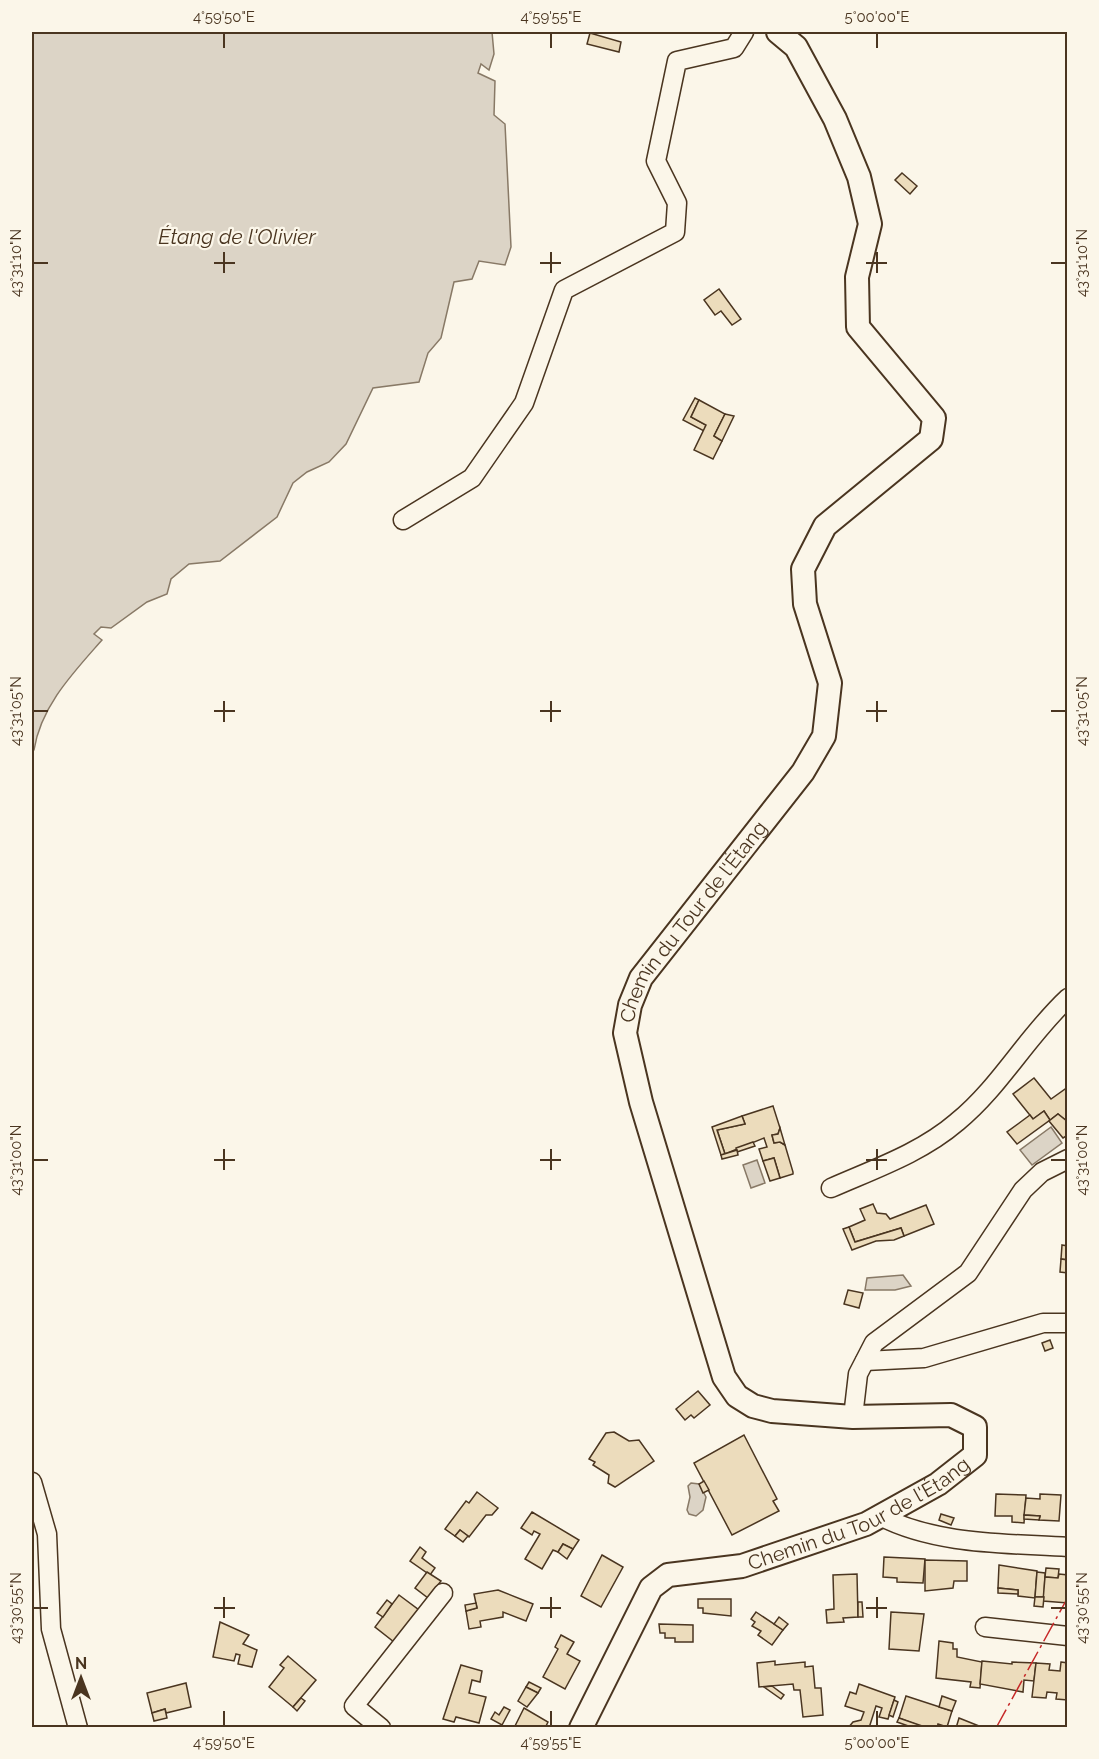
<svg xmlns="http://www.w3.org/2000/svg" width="1099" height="1759" font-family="Raleway,sans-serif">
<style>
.water{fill:#dcd4c6;stroke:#887966;stroke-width:1.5}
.building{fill:#ecdcbc;stroke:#4a3520;stroke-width:1.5}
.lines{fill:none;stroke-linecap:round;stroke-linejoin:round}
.minor-casing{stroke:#4a3520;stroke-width:21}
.tertiary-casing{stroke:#4a3520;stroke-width:26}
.minor{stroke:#fbf6e9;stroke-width:18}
.tertiary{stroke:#fbf6e9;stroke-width:22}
.power{stroke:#c62828;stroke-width:1.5;stroke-dasharray:21 4.5 3 4.5;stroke-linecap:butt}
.ticks{fill:none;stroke:#4a3520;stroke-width:2}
.labels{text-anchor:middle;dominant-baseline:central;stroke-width:4.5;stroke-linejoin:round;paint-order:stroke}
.street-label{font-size:20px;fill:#4a3520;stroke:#fbf6e9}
.water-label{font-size:21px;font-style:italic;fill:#4a3520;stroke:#fbf6e9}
.neatline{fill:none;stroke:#4a3520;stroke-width:2}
.ticks-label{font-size:15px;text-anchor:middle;fill:#4a3520}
</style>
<rect width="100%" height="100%" fill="#fbf6e9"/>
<g class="water">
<path d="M32,32H492L494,54L489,70L481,64L478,73L495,81L494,115L505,124L511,247L505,265L479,261L472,279L454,282L441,338L428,353L419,382L373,388L346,444L329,462L307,472L293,483L277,517L220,561L189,564L171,579L167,594L147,602L111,628L101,627L94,634L102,640C73,673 41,706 34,750L32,752Z"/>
<path d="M1051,1127L1062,1143L1032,1165L1020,1150Z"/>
<path d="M757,1160L765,1183L751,1188L743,1165Z"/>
<path d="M903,1275L911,1286L895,1290H865L867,1278Z"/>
<path d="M691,1483L699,1484L706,1497L703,1510L696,1516L689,1514L687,1510L690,1497L688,1486Z"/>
</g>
<g class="building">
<path d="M590,33L621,42L619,52L587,44Z"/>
<path d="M902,173L917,186L910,194L895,180Z"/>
<path d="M719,289L741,319L732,325L721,311L715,315L704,300Z"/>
<path d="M695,398L699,400L691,417L706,425L704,431L683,420Z"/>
<path d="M699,400L725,414L714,436L722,441L713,459L694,450L706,425L691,417Z"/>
<path d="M725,414L734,416L722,441L714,436Z"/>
<path d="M1034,1078L1051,1099L1068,1087V1122L1058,1114L1050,1120L1044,1111L1033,1119L1013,1094Z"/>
<path d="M773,1106L780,1128L778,1134L772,1135L774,1143L780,1142L785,1145L793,1172V1174L780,1178L774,1158L763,1161L759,1149L767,1147L764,1138L725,1154L717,1130L745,1124L742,1116Z"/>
<path d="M1044,1111L1050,1120L1017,1144L1007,1132L1030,1115L1033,1119Z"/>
<path d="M1058,1114L1068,1122V1135L1063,1138L1049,1121Z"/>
<path d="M742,1116L745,1124L717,1130L725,1154L721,1155L712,1127Z"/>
<path d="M780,1128L785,1145L780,1142L774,1143L772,1135L778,1134Z"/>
<path d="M753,1142L755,1146L737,1152L736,1148Z"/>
<path d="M737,1150L738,1155L722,1159L721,1155Z"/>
<path d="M774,1158L780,1178L770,1181L763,1161Z"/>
<path d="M873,1204L877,1213L886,1214L890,1219L926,1205L934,1224L904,1236L901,1228L855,1242L849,1227L865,1220L860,1209Z"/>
<path d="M849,1227L855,1242L901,1228L904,1236L894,1240L876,1241L852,1250L843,1229Z"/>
<path d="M1062,1245L1068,1246V1260L1061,1259Z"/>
<path d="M1061,1259L1068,1260V1273L1060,1272Z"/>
<path d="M848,1290L863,1293L859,1308L844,1304Z"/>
<path d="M1050,1340L1053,1348L1045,1351L1042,1343Z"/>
<path d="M698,1391L710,1405L694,1418L691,1415L685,1420L676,1409Z"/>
<path d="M614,1432L629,1441L639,1440L654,1461L615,1487L608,1483L609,1475L593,1465L595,1462L589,1459L606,1433Z"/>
<path d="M744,1435L777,1499L773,1501L779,1511L732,1535L694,1463Z"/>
<path d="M704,1481L709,1490L703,1493L699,1484Z"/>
<path d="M477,1492L498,1508L492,1515H486L469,1537L460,1530L455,1536L445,1529L466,1501L469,1503Z"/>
<path d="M996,1494L1026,1495L1024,1523L1012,1522V1516H995Z"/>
<path d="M1040,1494L1061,1495L1059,1521L1039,1520L1040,1516L1024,1515L1026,1498L1040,1499Z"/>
<path d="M532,1512L579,1540L573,1549L563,1544L558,1552L553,1550L542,1569L525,1559L540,1534L534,1531L532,1535L521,1528Z"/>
<path d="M941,1514L954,1518L951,1525L939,1520Z"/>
<path d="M1024,1515L1040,1516L1039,1520L1024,1519Z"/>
<path d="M460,1530L468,1536L463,1542L455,1536Z"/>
<path d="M563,1544L573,1549L567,1559L558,1552Z"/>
<path d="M420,1547L426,1552L422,1558L435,1568L430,1575L410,1561Z"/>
<path d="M602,1555L623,1567L601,1607L581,1596Z"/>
<path d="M884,1557L925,1559L923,1583L897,1582V1578L883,1577Z"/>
<path d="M925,1560L967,1561V1581H954L953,1588L925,1591Z"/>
<path d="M999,1565L1037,1571L1035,1598L1018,1596V1590L998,1588Z"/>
<path d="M1046,1568L1059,1569L1058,1578L1045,1577Z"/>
<path d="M427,1572L441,1581L428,1598L415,1588Z"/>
<path d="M1037,1572L1045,1573L1044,1597H1035Z"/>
<path d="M857,1574L858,1617L843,1618L844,1622L827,1623L826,1610L834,1609L833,1575Z"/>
<path d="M1059,1574L1068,1575V1603L1043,1601L1045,1577L1058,1578Z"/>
<path d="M998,1588L1018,1590V1594L998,1593Z"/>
<path d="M498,1590L533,1604L526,1621L503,1612V1617L480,1621L481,1627L469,1629L466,1611L477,1608L474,1594Z"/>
<path d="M399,1595L419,1610L394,1642L375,1627Z"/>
<path d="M1035,1597H1044L1043,1607L1034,1606Z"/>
<path d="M698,1599H731V1616L703,1613V1608H698Z"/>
<path d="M387,1600L392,1604L383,1617L377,1613Z"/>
<path d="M858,1602H862L863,1617H858Z"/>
<path d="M476,1603L477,1608L466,1611L465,1605Z"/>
<path d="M756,1612L783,1630L772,1645L758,1635L761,1631L752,1626L755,1622L751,1619Z"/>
<path d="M891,1612L924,1614L919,1651L889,1649Z"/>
<path d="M779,1617L788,1624L783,1630L774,1624Z"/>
<path d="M220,1622L249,1635L243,1644L257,1650L252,1667L238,1664L240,1655L236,1654L234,1661L213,1657Z"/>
<path d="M659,1624L693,1625V1642H675V1638H665V1633H660Z"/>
<path d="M561,1635L574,1642L567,1654L580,1661L565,1689L543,1677L558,1649L555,1647Z"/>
<path d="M939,1641L953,1643V1649H957V1657L982,1662L980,1688L970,1687L971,1682L936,1678Z"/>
<path d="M288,1656L316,1680L293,1707L269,1687L284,1668L280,1665Z"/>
<path d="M775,1661V1665L805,1662V1667L813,1666L815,1688H821L823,1715L803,1717L800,1690H794L793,1684L759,1687L757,1663Z"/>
<path d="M982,1661L1012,1664V1662L1036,1663L1034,1681L1024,1680L1023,1692L980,1684Z"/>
<path d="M1061,1662L1068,1663V1700L1056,1699L1057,1693L1047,1692L1046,1698L1032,1697L1036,1663L1050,1664L1049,1670L1060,1671Z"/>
<path d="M461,1665L482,1671L480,1682L472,1680L469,1693L486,1697L479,1723L456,1717L454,1722L443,1719Z"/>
<path d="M529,1682L541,1688L538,1693L526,1687Z"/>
<path d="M186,1683L191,1707L166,1713L165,1709L152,1713L147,1693Z"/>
<path d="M859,1684L895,1697L888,1719L879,1717L882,1708L876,1706L869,1728H848L853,1722L861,1720L864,1712L845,1706L850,1692L856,1694Z"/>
<path d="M772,1686L784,1695L781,1699L764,1687Z"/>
<path d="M526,1687L538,1693L527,1707L518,1701Z"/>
<path d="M906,1696L952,1711L947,1727L938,1724L937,1728H925L899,1718Z"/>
<path d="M942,1696L956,1701L952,1711L939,1707Z"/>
<path d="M301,1698L305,1701L297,1711L293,1707Z"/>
<path d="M894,1700L898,1702L893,1717L889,1715Z"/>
<path d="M504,1707L510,1710L502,1725L491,1719L495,1712L499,1715Z"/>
<path d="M524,1708L548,1722L545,1728H514Z"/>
<path d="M165,1709L167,1718L154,1721L152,1713Z"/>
<path d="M899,1718L925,1727L914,1728L897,1722Z"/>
<path d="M959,1718L984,1728H956Z"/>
</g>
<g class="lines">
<g class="minor-casing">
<g id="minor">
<path d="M403,520L472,478L524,403L564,290L675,232L677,203L656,161L677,61L734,48L744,32"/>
<path d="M831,1188C874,1169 921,1153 957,1122C1000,1087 1027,1036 1068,998"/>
<path d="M865,1361L924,1358L1043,1323H1068"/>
<path d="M853,1417L858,1374L874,1343L968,1273L1023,1190L1042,1172L1068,1159"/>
<path d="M32,1482L47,1534L51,1629L78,1728"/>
<path d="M880,1516C936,1545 1005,1543 1068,1547"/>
<path d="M985,1627L1068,1636"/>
<path d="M381,1728L354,1706L443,1593"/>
</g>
</g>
<g class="tertiary-casing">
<g id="tertiary">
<path id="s1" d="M581,1728L651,1588L668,1575L742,1566L866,1524L938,1484L975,1455V1427L951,1415L853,1417L772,1411L753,1406L737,1396L724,1377L641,1102L625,1033L630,1005L641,978L803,772L824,736L830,683L805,604L803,569L825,526L931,439L934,418L858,327L857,277L870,224L859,177L835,119L796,47L778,32"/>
</g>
</g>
<use href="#minor" class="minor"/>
<use href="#tertiary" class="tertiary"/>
<path class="power" d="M996,1728L1068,1597"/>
</g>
<path class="ticks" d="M224,33V48M551,33V48M877,33V48M224,252V273M551,252V273M877,252V273M33,263H48M214,263H235M540,263H561M866,263H887M1051,263H1066M224,701V722M551,701V722M877,701V722M33,711H48M214,711H235M540,711H561M866,711H887M1051,711H1066M224,1149V1170M551,1149V1170M877,1149V1170M33,1160H48M214,1160H235M540,1160H561M866,1160H887M1051,1160H1066M224,1597V1618M551,1597V1618M877,1597V1618M33,1608H48M214,1608H235M540,1608H561M866,1608H887M1051,1608H1066M224,1711V1726M551,1711V1726M877,1711V1726"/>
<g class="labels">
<g class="street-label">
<text stroke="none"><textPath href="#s1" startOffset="1299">Chemin du Tour de l'Étang</textPath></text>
<text stroke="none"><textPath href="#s1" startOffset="381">Chemin du Tour de l'Étang</textPath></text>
</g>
<g class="water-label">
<text x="237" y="236">Étang de l'Olivier</text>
</g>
</g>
<rect width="1099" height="1759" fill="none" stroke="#fbf6e9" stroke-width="66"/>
<g transform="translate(81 1678)" stroke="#fbf6e9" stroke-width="4.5" paint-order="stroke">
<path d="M0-4.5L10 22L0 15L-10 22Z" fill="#4a3520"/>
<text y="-9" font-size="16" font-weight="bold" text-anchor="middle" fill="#4a3520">N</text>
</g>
<rect x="33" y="33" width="1033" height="1693" class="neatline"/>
<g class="ticks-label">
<text x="224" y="22">4°59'50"E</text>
<text x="551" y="22">4°59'55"E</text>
<text x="877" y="22">5°00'00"E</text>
<text transform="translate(16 263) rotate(-90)" y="5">43°31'10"N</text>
<text transform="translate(1082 263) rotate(-90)" y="5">43°31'10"N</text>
<text transform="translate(16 711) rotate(-90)" y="5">43°31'05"N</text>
<text transform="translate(1082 711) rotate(-90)" y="5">43°31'05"N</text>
<text transform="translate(16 1160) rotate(-90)" y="5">43°31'00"N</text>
<text transform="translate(1082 1160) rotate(-90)" y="5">43°31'00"N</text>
<text transform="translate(16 1608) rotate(-90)" y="5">43°30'55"N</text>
<text transform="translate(1082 1608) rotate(-90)" y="5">43°30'55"N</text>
<text x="224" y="1748">4°59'50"E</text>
<text x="551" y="1748">4°59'55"E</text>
<text x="877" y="1748">5°00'00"E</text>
</g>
</svg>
